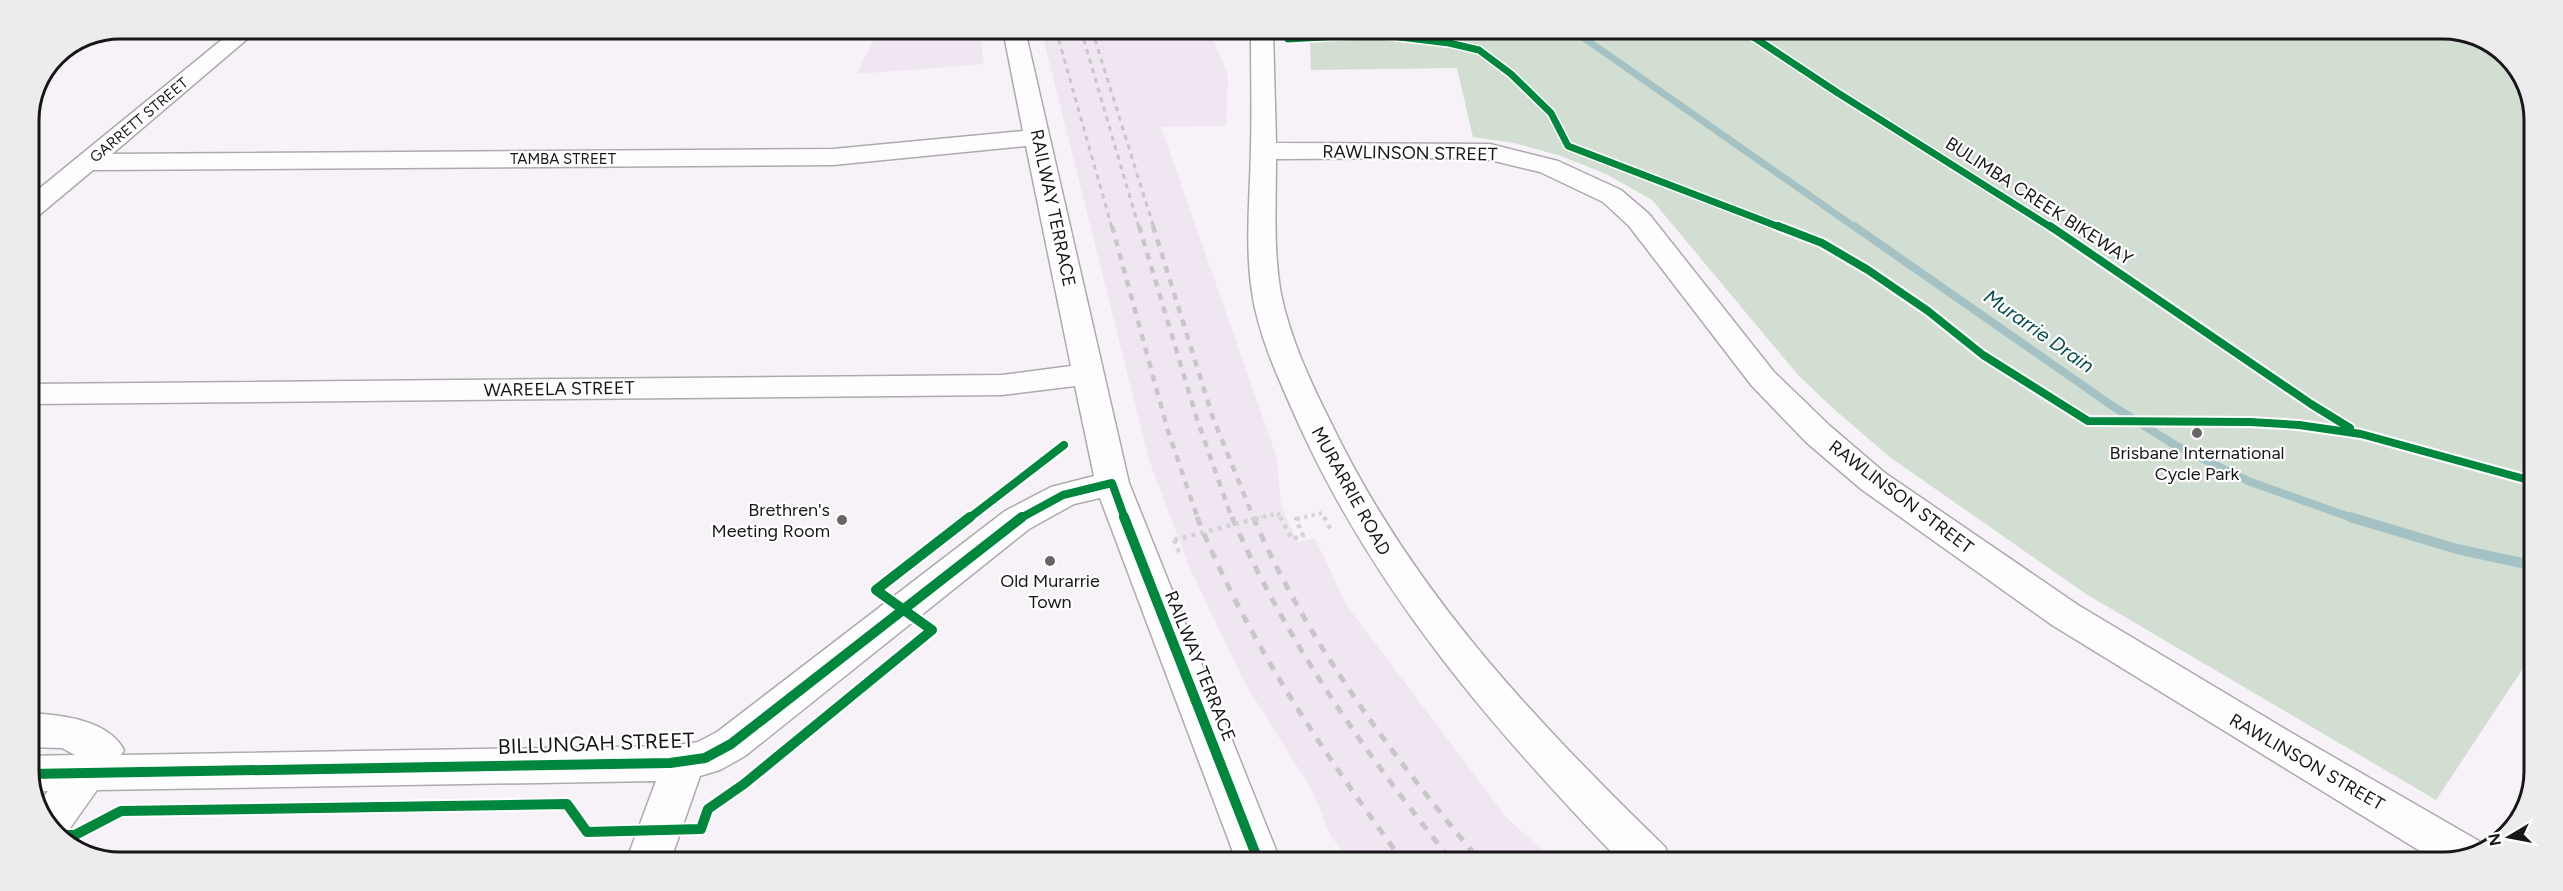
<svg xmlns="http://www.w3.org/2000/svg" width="2563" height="891" font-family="Figtree,sans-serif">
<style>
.built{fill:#f0e6f2}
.green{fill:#d2ded2}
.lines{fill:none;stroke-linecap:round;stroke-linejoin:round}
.stream-far2{stroke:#a4c2c4;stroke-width:7}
.stream-far1{stroke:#a4c2c4;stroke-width:8}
.stream{stroke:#a4c2c4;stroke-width:10}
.minor-casing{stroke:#ada9ae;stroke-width:3}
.path-far1{stroke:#d3d2d4;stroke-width:4;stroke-dasharray:3 4.5;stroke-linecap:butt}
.path{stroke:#d3d2d4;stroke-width:4.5;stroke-dasharray:4 5;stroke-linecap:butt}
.minor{fill:#fefdfe;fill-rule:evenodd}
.rail-far2{stroke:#c8c7c8;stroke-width:3;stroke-dasharray:5 5;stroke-linecap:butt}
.rail-far1{stroke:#c8c7c8;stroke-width:4.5;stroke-dasharray:7 7;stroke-linecap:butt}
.rail{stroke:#c8c7c8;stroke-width:5;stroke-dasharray:9 9;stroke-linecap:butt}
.path-bridge-far1{stroke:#d3d2d4;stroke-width:4;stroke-dasharray:3 4.5;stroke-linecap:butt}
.path-bridge{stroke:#d3d2d4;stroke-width:4.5;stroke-dasharray:4 5;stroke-linecap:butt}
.cycleway-far2-casing{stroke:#fff;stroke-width:10}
.cycleway-far1-casing{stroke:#fff;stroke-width:12}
.cycleway-casing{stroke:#fff;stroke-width:14}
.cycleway-far2{stroke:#00873e;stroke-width:7}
.cycleway-far1{stroke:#00873e;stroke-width:8}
.cycleway{stroke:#00873e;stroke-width:10}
.poi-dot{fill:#676367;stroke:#fff;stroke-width:2}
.labels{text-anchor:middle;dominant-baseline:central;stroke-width:4.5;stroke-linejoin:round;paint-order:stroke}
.far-street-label{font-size:15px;fill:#191619;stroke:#fff}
.street-label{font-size:18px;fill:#191619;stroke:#fff}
.poi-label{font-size:18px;fill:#191619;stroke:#fff}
.water-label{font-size:20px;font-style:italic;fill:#064e4f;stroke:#fff}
.near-street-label{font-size:21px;fill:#191619;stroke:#fff}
.rim{fill:none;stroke:#191619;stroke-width:3}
</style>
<rect width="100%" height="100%" fill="#f7f2f8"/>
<g class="built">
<path d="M878,30H979L984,64L857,74Z"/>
<path d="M1041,30L1210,31L1228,76L1226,126L1161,127L1277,458L1281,504L1297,542L1315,538L1347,606L1505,816L1554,861L1351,860L1331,837L1313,792L1243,680L1188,564L1149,460Z"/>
</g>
<path class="green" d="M1312,31L2472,33L2515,64L2534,114L2531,661H2528L2436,800L2086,594L1891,458L1836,411L1798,375L1652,200L1606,174L1561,156L1514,143L1473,137L1457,68L1311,70L1310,45Z"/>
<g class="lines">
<path class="stream-far2" d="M1574,31L1856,228"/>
<path class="stream-far1" d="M1854,226L2111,405L2175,445L2248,481L2355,519"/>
<path class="stream" d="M2350,517L2457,549L2531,565"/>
<g class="minor-casing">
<g id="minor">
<path d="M235,29H259L112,154L833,149L1023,131L1003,30H1025L1129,483L1280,860H1236L1100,498L1074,504L1029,529L745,756L720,770L700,776L671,859H627L656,781L97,790L63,838L48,827L39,803L48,791L34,792L29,777V756L75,755L62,748L29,747V713C60,715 108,719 124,750L121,755L670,746L698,742L717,732L1005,511L1051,487L1094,476L1075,386L1002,395L29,404V384L1002,375L1071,366L1026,146L833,165L93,170L38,216L29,218V197Z"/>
<path d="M1251,31H1273L1276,143L1490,144L1558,161L1621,190L1649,214L1774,372L1830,426L1885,473L2078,605L2290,732L2479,841L2483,849L2438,862L2052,625L1861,489L1806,442L1752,386L1629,226L1603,202L1540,172L1490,160L1450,158L1276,159C1276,204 1273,250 1281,294C1290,338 1310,381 1330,421C1412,592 1531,716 1665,847L1671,861H1620C1493,729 1377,595 1300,427C1281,384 1259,339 1252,292C1245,245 1250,198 1251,150C1252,110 1251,71 1251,31Z"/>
</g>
</g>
<g class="path-far1">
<path d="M1278,513L1281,519"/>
<path d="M1297,519L1322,513L1325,519"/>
</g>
<g class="path">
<path d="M1280,517L1292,539L1303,536L1296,519L1304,517"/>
<path d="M1324,517L1332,532"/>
<path d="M1174,540L1180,555"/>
</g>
<use href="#minor" class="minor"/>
<g class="rail-far2">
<path d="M1056,30L1112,228"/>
<path d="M1081,30L1139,228"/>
<path d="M1092,30L1154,228"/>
</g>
<g class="rail-far1">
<path d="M1112,226L1168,431L1198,519"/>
<path d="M1139,226L1197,419L1232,519"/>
<path d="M1153,226L1213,418L1254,519"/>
</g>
<g class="rail">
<path d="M1197,517C1248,642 1323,752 1402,860"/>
<path d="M1232,517C1287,643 1366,754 1451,860"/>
<path d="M1253,517C1309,645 1391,754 1480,861"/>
</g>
<path class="path-bridge-far1" d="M1256,519L1278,513"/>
<path class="path-bridge" d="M1174,540L1262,517"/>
<g class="cycleway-far2-casing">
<g id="cycleway-far2">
<path d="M1288,31V39L1375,34L1449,43L1479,50L1511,74L1551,113L1568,146L1782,228"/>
<path d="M1746,32L1838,93L2052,228"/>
</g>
</g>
<g class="cycleway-far1-casing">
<g id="cycleway-far1">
<path d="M1778,226L1822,243L1868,270L1928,311L1983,355L2088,421L2250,422L2299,425L2361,434L2532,481"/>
<path d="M2050,226L2311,404L2350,428"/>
<path d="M968,519L1064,445"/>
<path d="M1019,519L1063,495L1112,483L1125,519"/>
</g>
</g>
<g class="cycleway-casing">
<g id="cycleway">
<path d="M1124,517L1258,860"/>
<path d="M29,774L670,763L705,758L731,744L1022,517"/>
<path d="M59,835H75L121,811L567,804L587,832L701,829L708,809L744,784L932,630L876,590L970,517"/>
</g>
</g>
<use href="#cycleway-far2" class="cycleway-far2"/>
<use href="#cycleway-far1" class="cycleway-far1"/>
<use href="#cycleway" class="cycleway"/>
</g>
<g class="poi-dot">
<circle cx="2197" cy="433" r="6"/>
<circle cx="842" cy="520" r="6"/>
<circle cx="1050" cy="561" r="6"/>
</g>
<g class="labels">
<g class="far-street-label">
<text transform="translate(139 120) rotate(-40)">GARRETT STREET</text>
<text x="563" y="159">TAMBA STREET</text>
</g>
<g class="street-label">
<text transform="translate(1410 153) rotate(1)">RAWLINSON STREET</text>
<text transform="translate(2039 201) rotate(33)">BULIMBA CREEK BIKEWAY</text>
<text transform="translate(1053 208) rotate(78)">RAILWAY TERRACE</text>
<text transform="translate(559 389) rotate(-1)">WAREELA STREET</text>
<text transform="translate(1351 491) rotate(61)">MURARRIE ROAD</text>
<text transform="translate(1901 497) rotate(37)">RAWLINSON STREET</text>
<text transform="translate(1200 666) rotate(68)">RAILWAY TERRACE</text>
<text transform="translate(2307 762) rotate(30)">RAWLINSON STREET</text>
</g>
<g class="poi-label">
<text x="2197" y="453">Brisbane International<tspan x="2197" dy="21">Cycle Park</tspan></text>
<text x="830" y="510" text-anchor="end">Brethren's<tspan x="830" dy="21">Meeting Room</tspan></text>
<text x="1050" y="581">Old Murarrie<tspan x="1050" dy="21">Town</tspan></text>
</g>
<g class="water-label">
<text transform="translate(2039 331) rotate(35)">Murarrie Drain</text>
</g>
<g class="near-street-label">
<text transform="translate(596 743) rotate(-2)">BILLUNGAH STREET</text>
</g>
</g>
<path d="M0 0H2563V891H0ZM120 39H2443A81 81 0 0 1 2524 120V771A81 81 0 0 1 2443 852H120A81 81 0 0 1 39 771V120A81 81 0 0 1 120 39Z" fill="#edeced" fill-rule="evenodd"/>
<path class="rim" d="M120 39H2443A81 81 0 0 1 2524 120V771A81 81 0 0 1 2443 852H120A81 81 0 0 1 39 771V120A81 81 0 0 1 120 39Z"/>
<g transform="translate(2509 837) rotate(260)" stroke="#ffffff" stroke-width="4.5" paint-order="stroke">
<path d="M0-4.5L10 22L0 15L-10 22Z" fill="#191619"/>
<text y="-9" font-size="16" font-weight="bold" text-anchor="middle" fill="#191619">N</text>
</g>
</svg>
